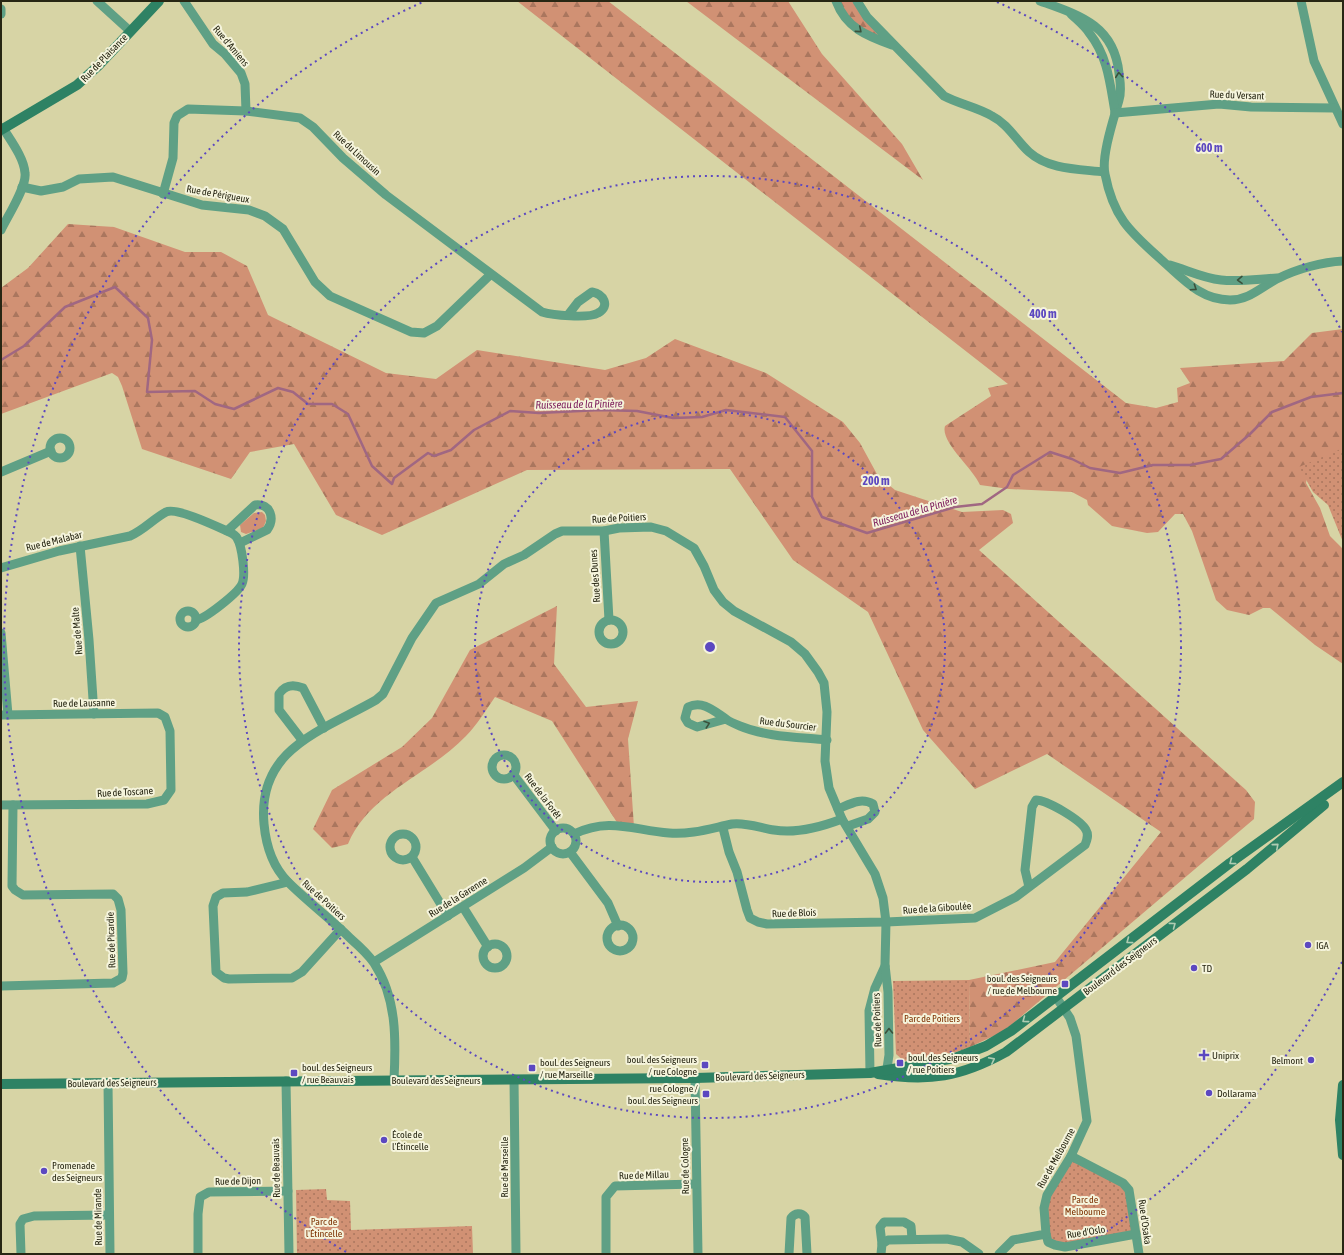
<svg xmlns="http://www.w3.org/2000/svg" width="1344" height="1255" font-family="'Asap Condensed',sans-serif">
<style>
.grass{fill:#d19174}
.forest{fill:url(#forest-firs)}
.park{fill:url(#park-dots)}
.lines{fill:none;stroke-linecap:round;stroke-linejoin:round}
.stream{stroke:#a06782;stroke-width:2.5}
.street{stroke:#5fa085;stroke-width:9}
.secondary{stroke:#2e8264;stroke-width:10}
.oneway{stroke:#3b513b}
.oneway2{stroke:#afccb2}
.ring{fill:none;stroke:#5c48c0;stroke-width:2;stroke-dasharray:2 4}
.poi-dot{fill:#5c48c0;stroke:#f5f4dc;stroke-width:1.5}
.labels{text-anchor:middle;dominant-baseline:central;stroke-width:4;stroke-linejoin:round;paint-order:stroke}
.street-label{font-size:10px;fill:#272613;stroke:#f5f4dc}
.poi-label{font-size:10px;fill:#272613;stroke:#f5f4dc;text-anchor:start}
.park-label{font-size:10px;fill:#7e3304;stroke:#f5f4dc}
.water-label{font-size:11px;font-style:italic;fill:#7c1c5b;stroke:#f5f4dc}
.centre{fill:#5c48c0;stroke:#f5f4dc;stroke-width:2}
.ring-label{font-size:12px;text-anchor:middle;font-weight:bold;fill:#5c48c0;stroke:#f5f4dc;stroke-width:4;stroke-linejoin:round;paint-order:stroke}
</style>
<defs>
<pattern id="forest-firs" width="22" height="20" patternUnits="userSpaceOnUse"><rect width="22" height="20" fill="#d19174"/><path d="M5 1l3.5 6h-7zM16 11l3.5 6h-7z" fill="#aa765e"/></pattern>
<pattern id="park-dots" width="8" height="8" patternUnits="userSpaceOnUse"><rect width="8" height="8" fill="#d19174"/><path d="M2 2h.1M6 6h.1" fill="none" stroke="#aa765e" stroke-width="1.8" stroke-linecap="round"/></pattern>
</defs>
<rect width="100%" height="100%" fill="#d7d4a5"/>
<path class="grass" d="M262,512L265,515L266,521L263,528L246,534L241,532L240,525L254,513Z"/>
<g class="forest">
<path d="M517,1H608L1126,403L1156,408L1178,402L1177,388L1190,383L1180,368L1284,361L1312,333L1343,329V450L1308,473L1306,483L1320,508L1330,536L1343,549V664L1315,645L1270,608H1263L1249,615L1227,610L1216,600L1192,531L1183,514H1175L1158,532L1147,533L1112,526L1088,505L1087,500L1072,492L1009,489L980,485C973,468 940,442 945,426L991,396L988,388L1008,384Z"/>
<path d="M686,1H788L822,54L902,144L923,180Z"/>
<path d="M836,1H857L893,45L865,35Z"/>
<path d="M68,224L114,227L185,252H221L247,266L268,315L386,373L436,379L477,350L605,370L646,358L675,339L766,373L843,422L860,443L878,476L895,490L962,512L1003,510L1011,514L1013,523L979,550L1246,790L1255,802L1254,819L1004,1031L970,1047L969,980L1055,962L1161,832L1047,754L975,789L923,730L868,612L793,560L730,469L527,470L382,535L336,515L294,444L250,452L231,479L142,449L122,386L118,377L112,373L1,414V288L28,268Z"/>
<path d="M557,606L554,664L586,707L638,701L628,739L634,827L618,824L552,721L495,697C486,710 477,725 466,736C429,775 369,793 348,844L332,848L313,829L332,790L402,747L432,718L470,650Z"/>
</g>
<g class="park">
<path d="M1343,448V542L1328,505L1313,492L1299,467Z"/>
<path d="M969,980L970,1047L956,1052L904,1061L896,1054L893,981Z"/>
<path d="M1071,1156L1123,1183L1136,1234L1065,1247L1048,1242L1044,1208Z"/>
<path d="M326,1189L327,1200L350,1201L351,1230L472,1226L473,1254H297L296,1190Z"/>
</g>
<g class="lines">
<path class="stream" d="M1,360L24,346L65,307L115,287L148,318L152,340L147,392L195,391L215,404L234,409L278,388L293,392L308,404H332L348,414L372,466L392,484L394,478L428,453L434,456L451,450L474,430L510,411L539,413L600,410L637,411L673,418L702,417L726,410L785,417L812,451V497L822,517L867,533L955,507L982,504L1007,487L1013,475L1050,452L1072,459L1090,468L1120,473L1153,465H1190L1221,459L1250,434L1272,412L1311,397L1343,393"/>
<g class="street">
<path d="M97,1L130,31"/>
<path d="M184,1L213,44L225,54L241,73L245,84L246,111"/>
<path d="M836,1C846,28 867,36 892,45"/>
<path d="M857,1L867,17L944,96C959,104 977,107 992,116C1008,124 1016,140 1029,152C1049,170 1079,169 1104,172"/>
<path d="M1040,1C1079,15 1114,25 1119,73C1120,81 1122,91 1119,100C1114,118 1101,156 1105,174C1114,221 1133,234 1166,264C1185,281 1202,300 1230,300C1250,300 1262,286 1279,278C1297,269 1322,262 1343,261"/>
<path d="M1301,1L1314,61L1343,124"/>
<path d="M1,9V14"/>
<path d="M1071,14C1077,20 1085,26 1090,34C1108,57 1110,84 1115,112"/>
<path d="M1115,113L1219,104L1251,107L1334,108"/>
<path d="M22,187L41,191L63,187L79,179L113,177L202,205L249,210L265,216L283,229L315,282L330,296L411,332L424,333L437,326L490,275"/>
<path d="M163,194L173,158L174,123L177,116L188,109L246,111L300,118L313,127L343,158L386,195L542,312C552,315 588,319 598,313C611,306 603,294 592,292L578,302L568,315"/>
<path d="M1,230C7,217 27,187 25,173C24,158 11,141 3,128"/>
<path d="M1170,265C1187,270 1203,278 1221,280C1240,282 1258,279 1277,278"/>
<circle cx="60" cy="448" r="10"/>
<path d="M1,472L51,451"/>
<path d="M227,531L255,505C271,503 275,519 267,530L240,543"/>
<path d="M604,531L609,620"/>
<path d="M80,546L89,640L94,714"/>
<path d="M1,568L59,551L130,536C144,530 153,519 166,512C176,507 216,526 227,531C231,533 235,534 237,538C242,546 246,575 242,584C238,593 205,619 196,620"/>
<circle cx="188" cy="619" r="8"/>
<circle cx="611" cy="632" r="12"/>
<path d="M1,633L8,715"/>
<path d="M1,715L158,713L165,717L170,731L171,790L164,800L147,804L1,805"/>
<path d="M726,719L697,727L688,723L685,718L688,707C703,700 714,711 726,719C730,722 735,724 740,726C766,737 798,737 827,740"/>
<path d="M302,740L279,710V694C285,685 293,684 303,688L324,728"/>
<circle cx="504" cy="767" r="12"/>
<path d="M513,774L556,831"/>
<path d="M838,809C850,804 861,797 873,804L875,812L868,819L848,826"/>
<path d="M723,828L729,852L737,872L747,910L750,918L758,922L767,924L886,922L975,918L1016,897L1085,845C1087,840 1089,835 1086,830C1081,820 1047,800 1036,800L1032,807L1025,870L1029,887"/>
<circle cx="563" cy="841" r="13"/>
<circle cx="403" cy="847" r="13"/>
<path d="M574,834C609,817 633,830 669,833C690,835 712,828 732,824C745,822 761,828 774,830C797,834 821,827 842,819"/>
<path d="M570,852L608,903L618,926"/>
<path d="M412,857L448,916"/>
<path d="M288,882L247,892L223,893L216,897L213,906L216,972L224,978L229,979L292,978L302,972L341,929"/>
<path d="M463,907L488,947"/>
<circle cx="620" cy="938" r="13"/>
<circle cx="495" cy="956" r="12"/>
<path d="M374,962L524,868L552,847"/>
<path d="M1,986L113,983L122,978L123,973L121,910L118,899L113,894L23,895L15,890L12,886L13,805"/>
<path d="M870,1073L869,1011L875,988L885,966"/>
<path d="M695,1078L698,1254"/>
<path d="M514,1079L516,1254"/>
<path d="M394,1080C396,1040 397,998 374,963C368,954 359,946 351,939C331,919 308,902 288,882C272,866 266,846 264,824C257,748 322,731 376,700L383,694L412,638L436,603L479,584L504,564L524,555L555,534L562,531H604L619,528L651,527L666,531L694,548L704,566L714,590L723,602L734,611L791,642L805,654L818,672L824,683L827,712L825,761L829,788L842,819L875,874L883,898L886,922L885,965L888,992L889,1055L886,1075"/>
<path d="M286,1081L289,1254"/>
<path d="M108,1083L110,1254"/>
<path d="M1071,1156L1123,1183L1129,1190L1139,1254"/>
<path d="M1046,1234L1048,1242L1055,1245L1065,1247L1136,1234"/>
<path d="M882,1244L880,1227L884,1222H904L911,1226L912,1239"/>
<path d="M21,1254L20,1224L23,1219L34,1216L109,1215"/>
<path d="M198,1254V1214L200,1197L209,1192L288,1191"/>
<path d="M606,1254V1197L615,1186L696,1184"/>
<path d="M789,1254L791,1218C795,1213 801,1212 805,1217L807,1254"/>
<path d="M881,1254L882,1244L888,1240L947,1239L962,1242L979,1254"/>
<path d="M999,1254L1013,1240L1046,1234L1044,1208L1047,1195L1071,1156L1087,1121L1076,1036L1070,1018L1056,997"/>
</g>
<g class="secondary">
<path d="M1,130L77,85L98,66L159,1"/>
<path d="M878,1074C929,1082 961,1077 1006,1052L1247,869L1324,805"/>
<path d="M1,1084L695,1078L870,1073L955,1058L986,1046L1011,1031L1230,863L1343,782"/>
<path d="M1343,1085L1340,1120L1343,1155"/>
</g>
</g>
<defs><path id="oneway-chevron" d="M-2-3.5L2.5 0L-2 3.5" fill="none" stroke-width="1.6" stroke-linecap="round" stroke-linejoin="round"/></defs>
<g class="oneway">
<use href="#oneway-chevron" transform="translate(859 30) rotate(40)"/>
<use href="#oneway-chevron" transform="translate(1119 75) rotate(-96)"/>
<use href="#oneway-chevron" transform="translate(1240 280) rotate(179)"/>
<use href="#oneway-chevron" transform="translate(1194 288) rotate(34)"/>
<use href="#oneway-chevron" transform="translate(707 724) rotate(-19)"/>
<use href="#oneway-chevron" transform="translate(889 1031) rotate(-91)"/>
</g>
<g class="oneway2">
<use href="#oneway-chevron" transform="translate(1276 846) rotate(-41)"/>
<use href="#oneway-chevron" transform="translate(1232 862) rotate(143)"/>
<use href="#oneway-chevron" transform="translate(1173 925) rotate(-37)"/>
<use href="#oneway-chevron" transform="translate(1129 941) rotate(143)"/>
<use href="#oneway-chevron" transform="translate(1025 1020) rotate(143)"/>
<use href="#oneway-chevron" transform="translate(992 1060) rotate(-27)"/>
</g>
<g class="ring">
<circle cx="710" cy="647" r="235"/>
<circle cx="710" cy="647" r="471"/>
<path d="M1342 962A706 706 0 0 1 1074 1252M346 1252A706 706 0 0 1 423 2M997 2A706 706 0 0 1 1342 332"/>
</g>
<g class="poi-dot">
<circle cx="1308" cy="945" r="4"/>
<circle cx="1194" cy="968" r="4"/>
<rect x="1061" y="980" width="8" height="8" rx="2"/>
<path d="M1202 1049h4v4h4v4h-4v4h-4v-4h-4v-4h4z"/>
<circle cx="1311" cy="1060" r="4"/>
<rect x="896" y="1059" width="8" height="8" rx="2"/>
<rect x="701" y="1061" width="8" height="8" rx="2"/>
<rect x="528" y="1064" width="8" height="8" rx="2"/>
<rect x="290" y="1069" width="8" height="8" rx="2"/>
<circle cx="1209" cy="1093" r="4"/>
<rect x="702" y="1090" width="8" height="8" rx="2"/>
<circle cx="384" cy="1140" r="4"/>
<circle cx="44" cy="1171" r="4"/>
</g>
<g class="labels">
<g class="street-label">
<text transform="translate(231 46) rotate(50)">Rue d'Amiens</text>
<text transform="translate(104 58) rotate(-46)">Rue de Plaisance</text>
<text transform="translate(1237 95) rotate(2)">Rue du Versant</text>
<text transform="translate(357 153) rotate(43)">Rue du Limousin</text>
<text transform="translate(218 194) rotate(10)">Rue de Périgueux</text>
<text transform="translate(619 518) rotate(-3)">Rue de Poitiers</text>
<text transform="translate(54 541) rotate(-14)">Rue de Malabar</text>
<text transform="translate(595 576) rotate(-94)">Rue des Dunes</text>
<text transform="translate(77 631) rotate(-95)">Rue de Malte</text>
<text transform="translate(84 703) rotate(-1)">Rue de Lausanne</text>
<text transform="translate(788 724) rotate(7)">Rue du Sourcier</text>
<text transform="translate(125 792) rotate(-3)">Rue de Toscane</text>
<text transform="translate(543 796) rotate(53)">Rue de la Forêt</text>
<text transform="translate(458 897) rotate(-32)">Rue de la Garenne</text>
<text transform="translate(324 900) rotate(42)">Rue de Poitiers</text>
<text transform="translate(937 908) rotate(-4)">Rue de la Giboulée</text>
<text transform="translate(794 913) rotate(-2)">Rue de Blois</text>
<text transform="translate(111 940) rotate(-92)">Rue de Picardie</text>
<text transform="translate(1120 966) rotate(-37)">Boulevard des Seigneurs</text>
<text transform="translate(877 1020) rotate(-92)">Rue de Poitiers</text>
<text transform="translate(760 1076) rotate(-2)">Boulevard des Seigneurs</text>
<text x="436" y="1080">Boulevard des Seigneurs</text>
<text transform="translate(112 1083) rotate(-1)">Boulevard des Seigneurs</text>
<text transform="translate(1056 1158) rotate(-61)">Rue de Melbourne</text>
<text transform="translate(685 1166) rotate(-91)">Rue de Cologne</text>
<text transform="translate(504 1167) rotate(-90)">Rue de Marseille</text>
<text transform="translate(276 1168) rotate(-91)">Rue de Beauvais</text>
<text transform="translate(644 1175) rotate(-2)">Rue de Millau</text>
<text transform="translate(238 1181) rotate(-1)">Rue de Dijon</text>
<text transform="translate(98 1217) rotate(-91)">Rue de Mirande</text>
<text transform="translate(1145 1222) rotate(82)">Rue d'Osaka</text>
<text transform="translate(1086 1232) rotate(-9)">Rue d'Oslo</text>
</g>
<g class="poi-label">
<text x="1316" y="945">IGA</text>
<text x="1202" y="968">TD</text>
<text x="1057" y="978" text-anchor="end">boul. des Seigneurs<tspan x="1057" dy="12">/ rue de Melbourne</tspan></text>
<text x="1212" y="1055">Uniprix</text>
<text x="908" y="1057">boul. des Seigneurs<tspan x="908" dy="12">/ rue Poitiers</tspan></text>
<text x="697" y="1059" text-anchor="end">boul. des Seigneurs<tspan x="697" dy="12">/ rue Cologne</tspan></text>
<text x="1303" y="1060" text-anchor="end">Belmont</text>
<text x="540" y="1062">boul. des Seigneurs<tspan x="540" dy="12">/ rue Marseille</tspan></text>
<text x="302" y="1067">boul. des Seigneurs<tspan x="302" dy="12">/ rue Beauvais</tspan></text>
<text x="698" y="1088" text-anchor="end">rue Cologne /<tspan x="698" dy="12">boul. des Seigneurs</tspan></text>
<text x="1217" y="1093">Dollarama</text>
<text x="392" y="1134">École de<tspan x="392" dy="12">l'Étincelle</tspan></text>
<text x="52" y="1165">Promenade<tspan x="52" dy="12">des Seigneurs</tspan></text>
</g>
<g class="park-label">
<text x="932" y="1018">Parc de Poitiers</text>
<text x="1085" y="1199">Parc de<tspan x="1085" dy="12">Melbourne</tspan></text>
<text x="324" y="1221">Parc de<tspan x="324" dy="12">l'Étincelle</tspan></text>
</g>
<g class="water-label">
<text transform="translate(579 404) rotate(-1)">Ruisseau de la Pinière</text>
<text transform="translate(915 511) rotate(-16)">Ruisseau de la Pinière</text>
</g>
</g>
<circle cx="710" cy="647" r="6" class="centre"/>
<g class="ring-label">
<text x="1209" y="152">600 m</text>
<text x="1043" y="318">400 m</text>
<text x="876" y="485">200 m</text>
</g>
<rect width="1344" height="1255" fill="none" stroke="#272613" stroke-width="4"/>
</svg>
